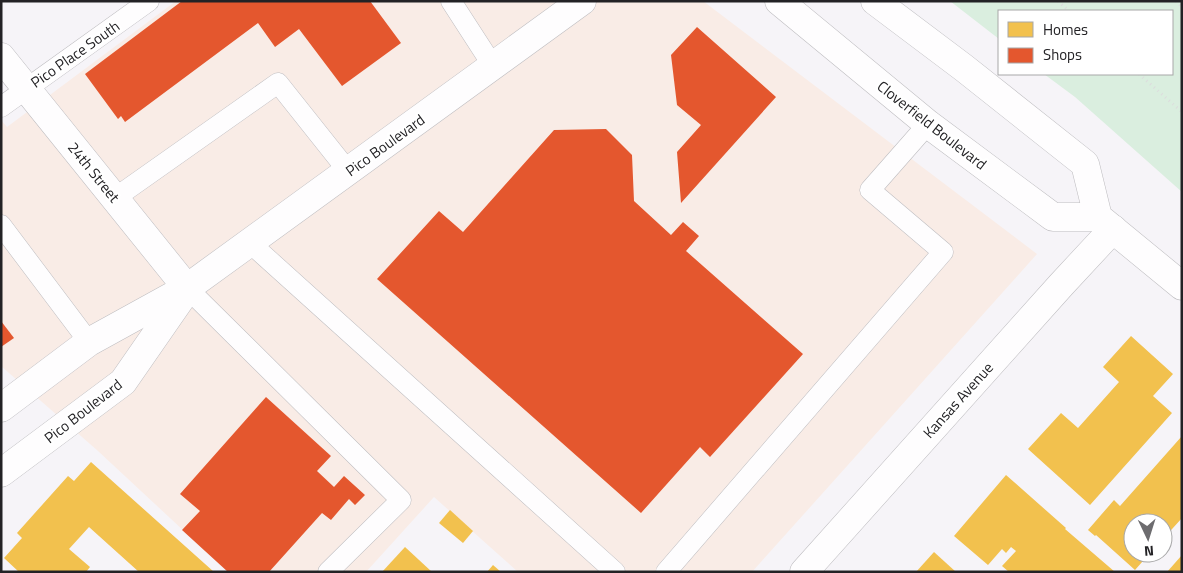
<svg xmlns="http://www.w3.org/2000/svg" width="1183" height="573" font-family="'Titillium Web',sans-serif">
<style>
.commercial{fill:#f9ece6}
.green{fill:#daeedf}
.homes{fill:#f2c14e}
.shops{fill:#e4572e}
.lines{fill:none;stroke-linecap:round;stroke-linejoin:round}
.lane-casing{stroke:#bebdc0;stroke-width:21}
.street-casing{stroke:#bebdc0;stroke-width:29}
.secondary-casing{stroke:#bebdc0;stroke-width:29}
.path{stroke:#dcdcdd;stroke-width:3;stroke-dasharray:1 4;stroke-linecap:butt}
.lane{stroke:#fefdfe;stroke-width:20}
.street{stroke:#fefdfe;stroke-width:28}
.secondary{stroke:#fefdfe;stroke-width:28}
.labels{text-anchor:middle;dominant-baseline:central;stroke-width:5;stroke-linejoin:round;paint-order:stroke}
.street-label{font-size:15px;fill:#232225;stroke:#fff}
</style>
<rect width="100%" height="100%" fill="#f6f4f8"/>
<path class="commercial" d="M176,1H703L1037,254L752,572H518L434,497L366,572H228L98,451L1,366V120L7,127Z"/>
<path class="green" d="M950,1H1182V192L1075,97L1044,74H1172V11H999V39Z"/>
<g class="homes">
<path d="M1131,336L1173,374L1153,396L1172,413L1090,505L1028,449L1061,413L1078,428L1119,382L1103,367Z"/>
<path d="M1182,436V518L1163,539V523H1133V553H1150L1135,570L1096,535L1095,536L1088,530L1114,500L1120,506Z"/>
<path d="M91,462L214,572H139L89,527L69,549L90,567L86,572H19L4,558L22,538L17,533L68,476L74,481Z"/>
<path d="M1006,475L1066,528L1065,529L1115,572H1009L1002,566L1016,551L1011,547L1006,553L1002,549L988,565L954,536Z"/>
<path d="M450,510L473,531L463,543L439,523Z"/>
<path d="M405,547L432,572H382Z"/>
<path d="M934,552L956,572H916Z"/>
<path d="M1182,555V572H1167Z"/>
<path d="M493,565L501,572H487Z"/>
</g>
<g class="shops">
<path d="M182,1H370L401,43L342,86L299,29L275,47L258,23L125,122L121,116L118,119L85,74Z"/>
<path d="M697,27L776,97L681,203L677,152L701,125L677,105L671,55Z"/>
<path d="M606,129L632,155L634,201L671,235L683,222L699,236L686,251L803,354L710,457L700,447L641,513L377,279L439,211L463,232L554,130Z"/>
<path d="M1,321L14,338L1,347Z"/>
<path d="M266,397L331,456L317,471L334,487L344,476L365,495L355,505L349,499L331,520L322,513L269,572H228L182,530L200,511L180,494Z"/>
</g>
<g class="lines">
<g class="lane-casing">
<g id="lane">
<path d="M451,1L493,66"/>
<path d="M1,107L149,1"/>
<path d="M115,198L278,83L348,171"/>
<path d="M1,225L89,342"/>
<path d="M250,243L615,572"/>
<path d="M187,288L401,500L328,572"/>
<path d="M666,572L943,252L870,190L928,124"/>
</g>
</g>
<g class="street-casing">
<g id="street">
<path d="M1,57L187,288"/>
<path d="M804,572L1061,285L1113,229"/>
</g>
</g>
<g class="secondary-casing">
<g id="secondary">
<path d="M779,1L928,124L1053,217H1098"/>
<path d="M875,1L964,68L1085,164L1098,217L1182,286"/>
<path d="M1,408L89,342L187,288L582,1"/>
<path d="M1,473L123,382L184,294"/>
</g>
</g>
<g class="path">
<path d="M1058,1L1069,11"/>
<path d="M1176,1L1182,7"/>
<path d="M1139,74L1182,112"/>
</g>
<use href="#lane" class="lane"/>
<use href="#street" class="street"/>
<use href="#secondary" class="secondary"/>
</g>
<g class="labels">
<g class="street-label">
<text transform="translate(75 54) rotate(-35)">Pico Place South</text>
<text transform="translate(932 125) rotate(38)">Cloverfield Boulevard</text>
<text transform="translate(385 145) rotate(-36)">Pico Boulevard</text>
<text transform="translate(94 172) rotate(51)">24th Street</text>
<text transform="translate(958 400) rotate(-48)">Kansas Avenue</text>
<text transform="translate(83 411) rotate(-38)">Pico Boulevard</text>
</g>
</g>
<rect width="1183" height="573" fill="none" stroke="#232225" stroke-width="5"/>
<rect x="998" y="10" width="175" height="65" fill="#ffffff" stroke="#a7a7a8"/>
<rect x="1008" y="22" width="25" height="15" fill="#f2c14e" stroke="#a7a7a8"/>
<text x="1043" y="35" font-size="15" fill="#232225">Homes</text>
<rect x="1008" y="48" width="25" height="15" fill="#e4572e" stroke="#a7a7a8"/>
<text x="1043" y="60" font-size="15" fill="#232225">Shops</text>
<g transform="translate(1148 538) rotate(176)"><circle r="24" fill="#ffffff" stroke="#a7a7a8"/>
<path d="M0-4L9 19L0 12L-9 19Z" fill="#6d6c6f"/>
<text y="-8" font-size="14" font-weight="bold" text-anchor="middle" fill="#232225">N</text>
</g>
</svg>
